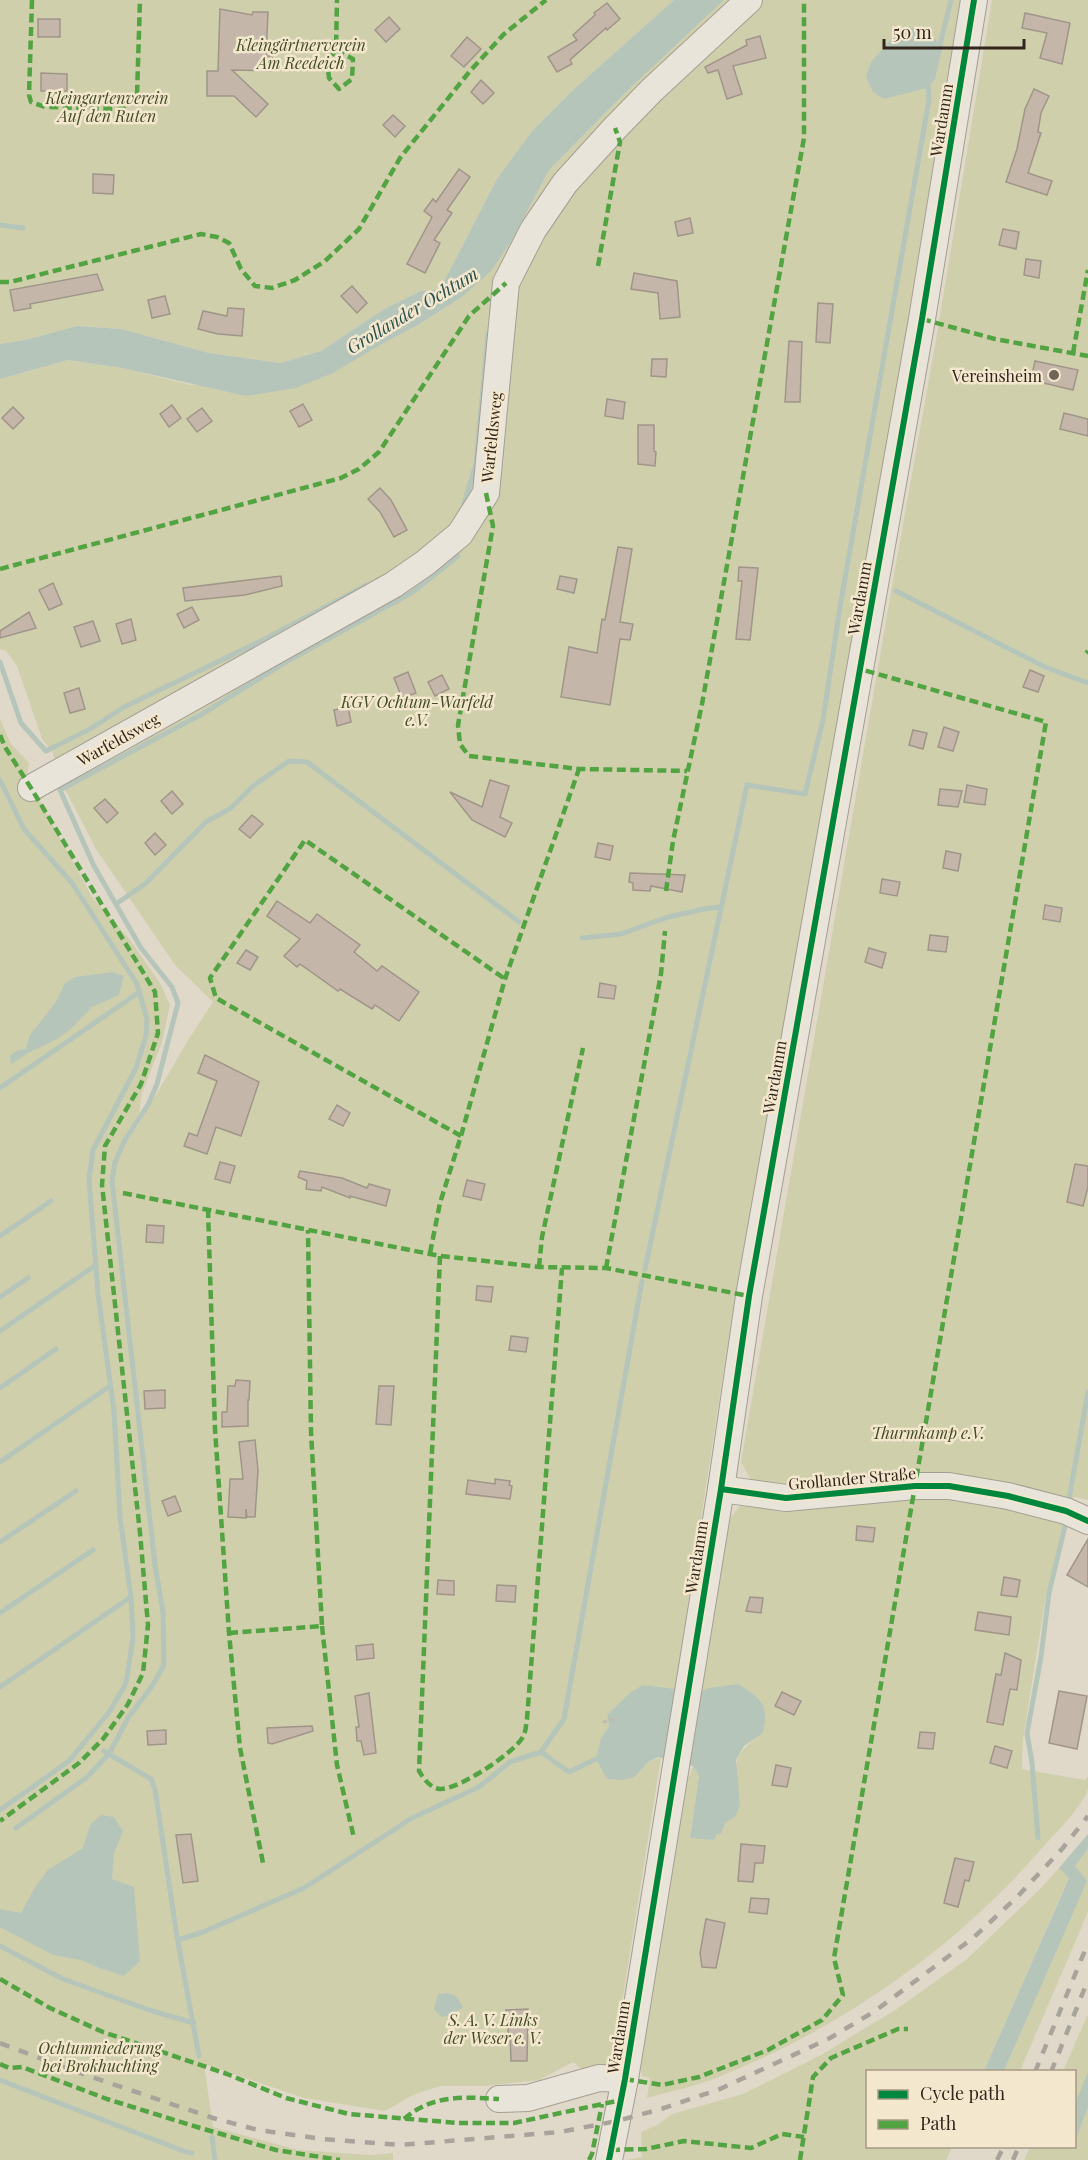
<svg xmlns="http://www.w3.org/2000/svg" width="1088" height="2160" font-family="'Playfair Display',serif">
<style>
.green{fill:#d0cfac;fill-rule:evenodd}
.water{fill:#b5c5ba}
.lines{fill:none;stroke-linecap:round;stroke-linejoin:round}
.stream{stroke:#b5c5ba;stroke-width:5}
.building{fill:#c4b7aa;stroke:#a09589;stroke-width:1.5}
.minor-casing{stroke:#a59e93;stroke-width:28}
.path{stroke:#c1bbb2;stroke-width:3;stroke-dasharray:4.5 3;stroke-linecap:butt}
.minor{stroke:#e8e4da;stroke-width:26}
.rail{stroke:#a8a39b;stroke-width:4.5;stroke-dasharray:10 10;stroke-linecap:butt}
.quiet{stroke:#52a341;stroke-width:4.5;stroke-dasharray:9 4.5;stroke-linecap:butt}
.cycleway-casing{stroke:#f3e7ce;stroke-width:10}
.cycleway{stroke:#00873e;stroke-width:6}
.poi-dot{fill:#6f6559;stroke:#f3e7ce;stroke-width:2}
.labels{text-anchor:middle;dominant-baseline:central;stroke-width:5;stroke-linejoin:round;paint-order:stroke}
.park-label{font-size:16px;font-style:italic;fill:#444d24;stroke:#f3e7ce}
.street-label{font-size:16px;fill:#32261c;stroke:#f3e7ce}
.poi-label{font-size:16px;fill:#32261c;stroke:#f3e7ce;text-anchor:end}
.water-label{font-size:18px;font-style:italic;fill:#2c514e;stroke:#f3e7ce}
</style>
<rect width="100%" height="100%" fill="#e0d9c9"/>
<g class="green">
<path d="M0,0H674L573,90L532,131L497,179L440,289L421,291L384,309L321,351L281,363L209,353L122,329L77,326L25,340L0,344Z"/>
<path d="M724,0H960L834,772L781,1044L737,1283L675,1690L643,1685L607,1715L609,1726L601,1738L635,1777L648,1762L661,1757L612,2066L584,2071L573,2062L539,2080L484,2086H440L413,2095L385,2111L304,2098L204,2064L213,2127L298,2150L371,2155L393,2153V2160H0V719L11,744L29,763L27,777L92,897L130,940L160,983L170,1005L162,1042L142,1093L137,1127L190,1037L213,1002L175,965L96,849L63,785L52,751L42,739L17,666L6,651L0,649V379L68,360L122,368L191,385L380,345L418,325L462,297L512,240L549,170L627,91ZM894,35L928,88L871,62L885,48Z"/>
<path d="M992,0H1088V1500L1074,1497L1046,1595L1023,1739L1022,1769L1085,1780L1088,1776C1088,1780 1088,1785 1088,1789C1085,1803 1054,1835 1044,1846C957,1947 845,2026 721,2076C698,2086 671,2091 647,2098L650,2078L642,2076L639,2057L682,1776L689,1777L693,1766L699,1776L690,1837L714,1840L717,1833L721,1834L726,1822L740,1805C734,1767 728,1757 763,1733L738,1684L702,1691L726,1523L755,1487L741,1462L891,592L937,334Z"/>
<path d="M1088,1849V1912L1020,2071L1004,2072L1034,2001L1075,1866Z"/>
<path d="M1059,1868L1069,1877L984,2071L868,2072V2146L952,2147L946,2160H626L642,2157L641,2132L657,2125L672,2114L743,2094L821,2055L895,2010L967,1959L1039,1890Z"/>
<path d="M1088,2014V2160H1024L1030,2147L1074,2146V2072L1063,2071Z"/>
</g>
<g class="water">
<path d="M674,0H724L627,91L549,170L512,240L491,271L462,297L418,325L380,345L333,373L296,388L246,396L122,368L68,360L0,379V344L25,340L77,326L122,329L209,353L281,363L321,351L384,309L421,291L440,289L497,179L532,131L573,90Z"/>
<path d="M902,27C919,27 934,33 942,49L935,79L927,88L884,99L873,92L866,77L871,62Z"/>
<path d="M113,972L124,976L119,995L92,1007L71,1029L57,1039L28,1053L11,1064L10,1056L18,1050L26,1049L30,1035L56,1002L65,983L75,977Z"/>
<path d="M738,1684C762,1699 769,1704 763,1733L744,1746L736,1760L740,1805L735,1817L726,1822L721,1834H717L714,1840L690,1838L699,1776L693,1766L658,1757L648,1762L635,1777L622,1780L607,1779L596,1759L601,1738L609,1726L607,1715L631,1692L643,1685L699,1692L709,1688Z"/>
<path d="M101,1815L114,1817L123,1831L114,1853L112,1879L134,1887L140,1961L124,1976L99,1968L81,1960L53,1955L0,1927V1909L21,1913L34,1889L48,1870L83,1848L90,1825Z"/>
<path d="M1088,1834V1849L1075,1866L1087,1881L1004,2071H984L1069,1878L1059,1868Z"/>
<path d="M448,1993L457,1997L463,2007L453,2015L441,2017L434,2009L438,1994Z"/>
<path d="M1088,2072V2107L1075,2141V2104Z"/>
</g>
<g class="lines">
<g class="stream">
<path d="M937,50L940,45L951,0"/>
<path d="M0,225L23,228"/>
<path d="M464,504L476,464L488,334"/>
<path d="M896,591L1045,667L1088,683"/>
<path d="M0,662L21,723L46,751L90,729L124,707L263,640L367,585"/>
<path d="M0,780L24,829L72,883L137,984L147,1019L146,1036L136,1068L93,1150L89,1179L98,1294L114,1411L120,1517L131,1597L133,1638L126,1683L110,1711L69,1761L0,1810"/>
<path d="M116,904L145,884L206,822L231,808L253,786L289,761L307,762L519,922"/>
<path d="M582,938L621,934L665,918L704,909L721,907"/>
<path d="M0,1088L138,993"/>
<path d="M0,1236L51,1201"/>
<path d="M645,1269L747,785L805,794L823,720L840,607L929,100L928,83"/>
<path d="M0,1297L28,1278"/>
<path d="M0,1331L96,1265"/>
<path d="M0,1388L56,1349"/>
<path d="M0,1462L110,1386"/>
<path d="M1069,1499L1088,1392"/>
<path d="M0,1542L76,1491"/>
<path d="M0,1613L93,1550"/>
<path d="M0,1687L131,1597"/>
<path d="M104,1751L151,1779L155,1789L177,1937L199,2056"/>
<path d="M541,1752L564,1719L642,1281"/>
<path d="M16,1828L86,1778L109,1754L128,1718L152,1686L164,1665L163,1612L155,1565L112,1181L115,1162L125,1140L149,1103L157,1084L178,1003L172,987L141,948L94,866L60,790L202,714L286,662L413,592L458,556"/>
<path d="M1038,1838L1032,1763L1027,1733L1041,1657L1049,1593L1066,1522"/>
<path d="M178,1940L203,1932L304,1888L412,1818L479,1787L510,1762L541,1752L569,1772L596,1759"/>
<path d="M0,1946L63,1979L149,2010L194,2023"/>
<path d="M0,2080L186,2152L192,2153"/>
<path d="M212,2137L215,2160"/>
</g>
</g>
<g class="building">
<path d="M607,3L620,19L607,30L606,28L570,60L572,64L557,72L548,57L577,40L573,35L595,15L594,13Z"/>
<path d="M220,9L252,15L253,12H268L266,56H273L272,71L232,70L268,104L256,117L234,96H207V71H218Z"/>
<path d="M1025,13L1070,23L1062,64L1040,58L1047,33L1022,28Z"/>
<path d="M389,17L400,29L386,42L375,30Z"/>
<rect x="38" y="19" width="22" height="18"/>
<path d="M760,36L766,58L733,66L742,94L727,99L718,70L708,73L705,67L747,45L746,40Z"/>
<path d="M467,37L481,49L464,67L451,56Z"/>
<path d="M41,73L67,74V91H41Z"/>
<path d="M481,80L494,93L483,104L471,92Z"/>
<path d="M1034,89L1049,96L1041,113L1038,132L1041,133L1028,173L1052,181L1047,195L1006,182L1017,149L1025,109Z"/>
<path d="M393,115L405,126L395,137L383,125Z"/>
<path d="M459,169L470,177L447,210L452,213L434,240L440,243L425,273L407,264L432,217L424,211L433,199L436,202Z"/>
<path d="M93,174L114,175L113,194L93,193Z"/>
<path d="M690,218L693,233L678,236L675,222Z"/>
<path d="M1003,229L1019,232L1016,249L999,245Z"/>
<path d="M1026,259L1041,261L1039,278L1024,275Z"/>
<path d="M634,273L677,281L680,317L660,319L658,293L631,289Z"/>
<path d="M97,274L103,290L30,304L31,308L14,311L10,290Z"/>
<path d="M352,286L367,303L357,313L341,296Z"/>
<path d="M165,296L170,314L152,318L148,300Z"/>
<path d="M818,303L833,304L830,343L816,342Z"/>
<path d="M228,308L244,309L242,336L218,334L198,329L203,311L227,316Z"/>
<path d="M789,341L802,342L800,402H785Z"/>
<path d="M652,359H667L666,377L651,376Z"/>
<path d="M1035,361L1078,370L1073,390L1031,380Z"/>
<path d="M607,399L625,402L623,419L605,416Z"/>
<path d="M303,404L312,420L299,427L290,411Z"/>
<path d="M172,405L181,418L169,427L160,414Z"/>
<path d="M13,407L24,418L13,429L2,418Z"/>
<path d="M202,408L212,421L197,432L187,419Z"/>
<path d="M1064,413L1088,419V436L1060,429Z"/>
<path d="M638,425H654V451L656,452L655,466L638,464Z"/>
<path d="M380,488L391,500L407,530L394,537L380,512L368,499Z"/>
<path d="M618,547L632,549L620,622L633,624L630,640L620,639L610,705L561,697L569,647L597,653L602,619L605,620Z"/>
<path d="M739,567L758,568L750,640L736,639L742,581H738Z"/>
<path d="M281,576L282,586L245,595L185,601L183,588Z"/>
<path d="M560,576L577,579L574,593L557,589Z"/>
<path d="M53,583L62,604L49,610L39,590Z"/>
<path d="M192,607L199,620L184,628L177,614Z"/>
<path d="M29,612L36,628L0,638V631Z"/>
<path d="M131,619L136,640L122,644L116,624Z"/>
<path d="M93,621L100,641L81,647L74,627Z"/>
<path d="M1030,670L1044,676L1038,692L1023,687Z"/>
<path d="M408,672L416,693L402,698L394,678Z"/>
<path d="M442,675L449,689L435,696L428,682Z"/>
<path d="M79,688L85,709L70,713L64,693Z"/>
<path d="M348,707L351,722L337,726L334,710Z"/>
<path d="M944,727L959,732L953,751L938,747Z"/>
<path d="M913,730L927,733L923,749L909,745Z"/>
<path d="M490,780L509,786L500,817L512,823L505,837L472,820L450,792L482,807Z"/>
<path d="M967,785L987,789L985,805L964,802Z"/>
<path d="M940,789L962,791L958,807L938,805Z"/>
<path d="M172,791L183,804L172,814L161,801Z"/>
<path d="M105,799L118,813L107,823L94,808Z"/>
<path d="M252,815L263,824L250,838L239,829Z"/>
<path d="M155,833L166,845L155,855L145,843Z"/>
<path d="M598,843L613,846L610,860L595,857Z"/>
<path d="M946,851L961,854L958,871L943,868Z"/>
<path d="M630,873L685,875L682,892L651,886L650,891L633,890V883L629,882Z"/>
<path d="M882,879L900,882L897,896L880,893Z"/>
<path d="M277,901L310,923L317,914L360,945L354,952L377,971L382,966L419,992L399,1021L375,1005L372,1009L340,989L338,991L300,964L297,967L284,956L300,939L267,916Z"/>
<path d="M1045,905L1062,908L1060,922L1043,919Z"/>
<path d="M930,935L948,937L946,952L928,950Z"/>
<path d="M869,948L886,953L882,968L865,962Z"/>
<path d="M246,950L258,957L250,970L237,963Z"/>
<path d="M600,983L616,986L614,999L598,997Z"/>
<path d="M205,1055L259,1082L241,1136L216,1127L207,1154L184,1146L189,1133L197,1136L217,1081L198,1073Z"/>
<path d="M337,1105L350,1113L343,1126L329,1119Z"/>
<path d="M220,1162L235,1166L230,1183L215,1179Z"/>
<path d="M1075,1164L1088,1166V1187L1083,1206L1067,1202Z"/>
<path d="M300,1171L342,1178L367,1188L369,1184L390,1190L386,1206L350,1196V1198L322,1187L321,1191L306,1189L307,1181L298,1177Z"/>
<path d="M467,1180L485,1184L481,1200L463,1196Z"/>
<path d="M147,1225L164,1226L163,1243L146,1242Z"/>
<path d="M477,1286L493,1287L491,1302L476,1300Z"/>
<path d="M511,1336L528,1338L526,1352L509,1350Z"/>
<path d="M236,1380L250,1381L249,1400H248V1426L222,1427V1412H227L228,1386H235Z"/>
<path d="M379,1386H394L391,1425L376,1424Z"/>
<path d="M165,1390V1408L145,1409L144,1391Z"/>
<path d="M255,1440L258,1470L255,1517H247L246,1509V1518L228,1517L230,1479H243L239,1442Z"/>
<path d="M495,1479L510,1481L509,1485L512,1486L510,1499L466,1494L468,1480L495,1484Z"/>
<path d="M175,1496L181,1511L168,1516L162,1501Z"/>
<path d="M857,1526L875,1528L873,1542L856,1540Z"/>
<path d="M1088,1539V1587L1067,1575Z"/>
<path d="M1004,1577L1020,1580L1017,1597L1001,1595Z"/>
<path d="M438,1580L454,1581V1595L437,1594Z"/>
<path d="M497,1585L516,1586L515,1602L496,1601Z"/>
<path d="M750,1597L763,1598L761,1613L746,1611Z"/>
<path d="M978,1612L1011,1617L1009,1635L975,1630Z"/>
<path d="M373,1644L374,1658L357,1660L356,1646Z"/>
<path d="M1005,1653L1021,1660L1017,1690L1010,1689L1003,1725L987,1722L996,1674L1001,1675Z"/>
<path d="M1059,1691L1087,1696L1077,1749L1049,1743Z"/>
<path d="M782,1692L801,1701L794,1715L775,1706Z"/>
<path d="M369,1693L376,1753L364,1755L361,1741H357L356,1727H359L355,1696Z"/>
<path d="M312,1726L313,1731L272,1744L268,1743L267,1728Z"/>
<path d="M166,1730V1744L148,1745L147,1731Z"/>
<path d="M920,1732L935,1733L933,1749L918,1748Z"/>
<path d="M995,1746L1012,1751L1007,1768L990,1763Z"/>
<path d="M776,1765L791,1768L787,1787L772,1785Z"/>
<path d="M191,1834L198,1881L183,1883L176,1835Z"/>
<path d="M741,1844L765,1846L763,1863H755L753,1882L738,1881Z"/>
<path d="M955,1858L974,1862L969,1881L965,1880L958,1907L944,1903Z"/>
<path d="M751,1898L769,1899L767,1914L749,1912Z"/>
<path d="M706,1919L725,1923L716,1968L702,1967L700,1953Z"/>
<path d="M528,2009L527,2061H511L510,2033H508V2026H506V2010Z"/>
</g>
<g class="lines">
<g class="minor-casing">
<g id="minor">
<path d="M31,788L393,585L425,563L460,534L486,493L506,283L533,230L565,183L615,128L652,90L749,0"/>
<path d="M721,1489L786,1498L915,1486H949L1008,1496L1066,1511L1088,1521"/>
<path d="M499,2099L528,2098L599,2078L625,2079"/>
<path d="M609,2160L625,2079L721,1489L749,1296L922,319L974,0"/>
</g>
</g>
<path class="path" d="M603,1722L613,1719L614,1724"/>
<use href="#minor" class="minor"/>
<g class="rail">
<path d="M0,2043L74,2071L213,2118L258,2130L323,2139L400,2145L560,2132L617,2121L661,2109L720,2089L830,2038L875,2011L973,1938L1017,1897L1062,1849L1088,1816"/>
<path d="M1035,2072L1088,1943"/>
<path d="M1051,2072L1088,1980"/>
<path d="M997,2160L1004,2146"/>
<path d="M1013,2160L1019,2146"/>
</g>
<g class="quiet">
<path d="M32,0L29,95L31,102L45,107L122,109L137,95L140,0"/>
<path d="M336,50L353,59L352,79L339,89L329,78L327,62L336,50L337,0"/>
<path d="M598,266L620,142L615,128"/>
<path d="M0,282H10L201,234L217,237L229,243L241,269L255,286L272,288L295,280L325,261L359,229L400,158L470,71L504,34L546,0"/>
<path d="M922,319L995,339L1088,356"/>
<path d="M1073,353L1088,270"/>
<path d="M486,493L493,526L458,725L460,744L469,756L579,769L687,771"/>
<path d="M0,569L341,478L359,469L379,452L469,316L506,283"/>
<path d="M1086,653L1088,651"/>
<path d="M0,735L5,747L31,788L155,992L158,1033L141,1084L105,1146L102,1185L140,1533L148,1625L143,1673L128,1704L103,1739L79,1763L0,1821"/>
<path d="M666,891L673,841L702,704L804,138V0"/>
<path d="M461,1136L216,998L210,978L305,840L505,979"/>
<path d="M123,1193L440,1256L539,1267L606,1268L749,1296"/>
<path d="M208,1209L215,1429L229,1633L240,1748L263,1863"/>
<path d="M430,1253L440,1203L461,1136L505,979L579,769"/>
<path d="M440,1256L419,1771C424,1779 430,1788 440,1789C458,1790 514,1753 523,1737C526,1732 526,1724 527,1719L562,1268"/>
<path d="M539,1267L542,1237L583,1048"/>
<path d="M606,1268L661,974L665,931"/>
<path d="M322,1626L337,1765L354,1838"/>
<path d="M229,1633L322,1626L311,1432L308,1230"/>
<path d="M0,1979L50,2008L103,2032L227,2074L286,2098L349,2114L458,2123H514L621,2100"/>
<path d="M0,2064L9,2068L22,2067L107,2099L197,2127L276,2150L340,2160"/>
<path d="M625,2079L662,2085L699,2077L768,2050L822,2020L843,1995L834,1958L1046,722L860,669"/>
<path d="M404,2119C433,2094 464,2097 499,2099"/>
<path d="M611,2150L646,2149L684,2141L751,2148L782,2134L804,2137"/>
<path d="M589,2160L592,2154L602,2104"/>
<path d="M800,2160L813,2077L831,2058L898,2029H908"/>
</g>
<g class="cycleway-casing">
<g id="cycleway">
<path d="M721,1489L786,1498L915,1486H949L1008,1496L1066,1511L1088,1521"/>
<path d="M609,2160L625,2079L721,1489L749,1296L922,319L974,0"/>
</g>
</g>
<use href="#cycleway" class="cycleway"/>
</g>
<circle class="poi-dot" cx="1054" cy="375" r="6"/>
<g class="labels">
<g class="park-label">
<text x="301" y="44">Kleingärtnerverein<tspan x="301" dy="18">Am Reedeich</tspan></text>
<text x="107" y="97">Kleingartenverein<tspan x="107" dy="18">Auf den Ruten</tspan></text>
<text x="417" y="701">KGV Ochtum-Warfeld<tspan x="417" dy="18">e.V.</tspan></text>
<text x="928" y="1432">Thurmkamp e.V.</text>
<text x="493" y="2019">S. A. V. Links<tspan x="493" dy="18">der Weser e. V.</tspan></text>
<text x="100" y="2047">Ochtumniederung<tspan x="100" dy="18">bei Brokhuchting</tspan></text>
</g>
<g class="street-label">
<text transform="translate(941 120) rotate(-81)">Wardamm</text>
<text transform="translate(491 437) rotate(-84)">Warfeldsweg</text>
<text transform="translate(859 598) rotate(-80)">Wardamm</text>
<text transform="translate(118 739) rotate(-29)">Warfeldsweg</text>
<text transform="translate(774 1077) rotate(-80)">Wardamm</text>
<text transform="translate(852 1478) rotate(-5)">Grollander Straße</text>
<text transform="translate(696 1557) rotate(-81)">Wardamm</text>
<text transform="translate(618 2037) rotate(-81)">Wardamm</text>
</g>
<g class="poi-label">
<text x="1042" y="375">Vereinsheim</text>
</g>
<g class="water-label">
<text transform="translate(412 310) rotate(-31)">Grollander Ochtum</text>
</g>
</g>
<rect x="866" y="2070" width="210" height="78" fill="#f3e7ce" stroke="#a69a87" stroke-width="1.5"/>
<rect x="878" y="2090" width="30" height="9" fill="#00873e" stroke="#a69a87" stroke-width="1.5"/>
<text x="920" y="2100" font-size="18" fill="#32261c">Cycle path</text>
<rect x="878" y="2120" width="30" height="9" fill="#52a341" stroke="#a69a87" stroke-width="1.5"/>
<text x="920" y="2130" font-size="18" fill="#32261c">Path</text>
<path d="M884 39v9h140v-9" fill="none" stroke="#32261c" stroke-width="3"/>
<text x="893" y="39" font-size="18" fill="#32261c" stroke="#f3e7ce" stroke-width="4.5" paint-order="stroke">50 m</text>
</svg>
